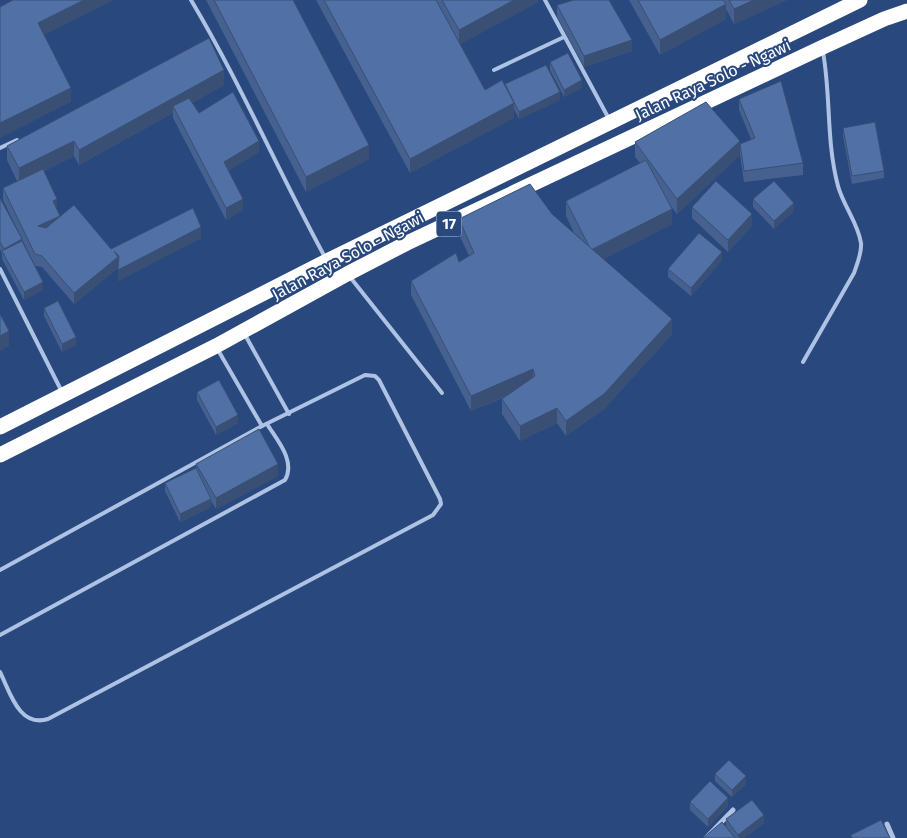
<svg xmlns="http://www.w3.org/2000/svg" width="907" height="838" font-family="'Fira Sans',sans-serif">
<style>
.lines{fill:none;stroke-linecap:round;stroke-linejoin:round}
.lane{stroke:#aec3e4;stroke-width:4}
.street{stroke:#aec3e4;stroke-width:5}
.highway{stroke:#fff;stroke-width:15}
.wall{fill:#46618f}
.shaded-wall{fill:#394f74}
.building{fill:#5171a6;stroke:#394f74}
.labels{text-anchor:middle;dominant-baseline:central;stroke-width:4;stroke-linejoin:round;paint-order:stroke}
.shield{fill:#28487e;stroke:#bec8d8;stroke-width:1}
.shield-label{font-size:15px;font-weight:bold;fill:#fff}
.street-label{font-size:16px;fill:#fff;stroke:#28487e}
</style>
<rect width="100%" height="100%" fill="#28487e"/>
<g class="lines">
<g class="lane">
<path d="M191,0C241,84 279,173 326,259"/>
<path d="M545,0L609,119"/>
<path d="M494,70L564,37"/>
<path d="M0,148L17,140"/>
<path d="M0,269L62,392"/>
<path d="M350,277L442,393"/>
<path d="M244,333L289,414"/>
<path d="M218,350L262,426"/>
<path d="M803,362L854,273C857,264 862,253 861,243C858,223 843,205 838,186C826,141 831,96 823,52"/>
<path d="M0,570L262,426L365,375L375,376L379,380L440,499L441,504L433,515L48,719C19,728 10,692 0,672"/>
<path d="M0,635L285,480C296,461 277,440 267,424"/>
</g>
<g class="street">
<path d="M887,824L893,838"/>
<path d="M706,838L733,810"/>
</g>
<g class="highway">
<path d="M0,427L327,261L860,0"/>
<path d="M0,455L216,346L347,274L407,243L823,47L884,19L907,11"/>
</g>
</g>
<g class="wall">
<path d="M206,0H293L369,159L306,192Z"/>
<path d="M316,0H538V2L460,44L485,90L505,87V84L560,100L519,119L514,109V118L410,173Z"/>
<path d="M629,0H787L734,24L726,9V19L660,55Z"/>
<path d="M557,5L632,51L584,67L557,17Z"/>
<path d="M550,62L582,88L564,97L550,70Z"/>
<path d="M224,85L192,103L199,113L259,152L228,171L243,210L226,220L173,118V113L79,165L74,156L44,171L60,217L111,249L201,238L118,281V266V268L74,304L42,267L35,266L3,200V188L17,181L7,160V146Z"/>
<path d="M739,99L803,163V175L744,182L740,155L677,214L669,204L672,224L603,259L672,334L604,409L566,436L557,423L520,441L502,414V399L505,397L471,411L411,295V281L459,262L469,256L459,234V219L552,214L575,235L566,216V201L640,163L635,157V142L740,144L751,139L739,110Z"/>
<path d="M843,128L884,171V178L852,184L843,136Z"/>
<path d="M0,198L22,241L43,290L24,300L2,259V254L0,249Z"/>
<path d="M753,199L794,211L774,229L753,207Z"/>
<path d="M692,207L752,226L728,252L692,218Z"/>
<path d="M722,260L691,296L668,277V269Z"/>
<path d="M44,308L76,345L62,352L44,316Z"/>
<path d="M197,392L238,423L216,435L197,400Z"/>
<path d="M196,464L278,476L216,509L211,501V507L180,522L165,491V483L196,468Z"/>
<path d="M715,774L746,784L732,797L715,781Z"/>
<path d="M690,802L728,806L708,827L690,810Z"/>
<path d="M726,819L764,823L744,838H703L726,827Z"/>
</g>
<g class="shaded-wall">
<path d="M84,0H114L38,38V23Z"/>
<path d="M514,0H538V2L459,45V30Z"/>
<path d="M754,0H787L734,24V9Z"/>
<path d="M726,4V19L660,55V40Z"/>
<path d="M632,40V51L584,67V56Z"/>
<path d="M224,70V85L176,112L173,106V113L79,165V150Z"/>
<path d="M582,80V88L564,97V90Z"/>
<path d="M71,88V102L0,138V123Z"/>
<path d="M560,92V100L519,119V112Z"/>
<path d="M514,103V118L410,173V159Z"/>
<path d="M74,141V156L19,183V168Z"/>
<path d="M259,141V152L224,174V162Z"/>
<path d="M740,141V155L677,214V199Z"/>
<path d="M369,145V159L306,192V177Z"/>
<path d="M57,199V211L53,201Z"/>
<path d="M243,199V210L226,220V208Z"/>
<path d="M794,203V211L774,229V221Z"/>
<path d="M672,209V224L591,265V250Z"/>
<path d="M752,214V226L728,252V240Z"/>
<path d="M60,216V227L38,238V226Z"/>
<path d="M201,227V238L118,281V270Z"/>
<path d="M22,239V247L4,253V249Z"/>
<path d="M722,252V260L691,296V288Z"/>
<path d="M118,257V268L74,304V293Z"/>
<path d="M43,282V290L24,300V292Z"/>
<path d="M672,319V334L604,409L566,436V421Z"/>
<path d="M9,331V346L0,351V336Z"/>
<path d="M76,337V345L62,352V344Z"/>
<path d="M533,369V384L471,411V396Z"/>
<path d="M557,408V423L520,441V426Z"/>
<path d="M238,415V423L216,435V427Z"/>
<path d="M278,464V476L216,509V498Z"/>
<path d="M211,499V507L180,522V514Z"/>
<path d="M746,776V784L732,797V790Z"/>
<path d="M728,798V806L708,827V819Z"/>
<path d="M764,815V823L744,838H738V835Z"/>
</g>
<g class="building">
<path d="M13,0H84L38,23L71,88L0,123V7Z"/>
<path d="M214,0H293L369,145L306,177Z"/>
<path d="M324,0H436L485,90L502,80L514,103L410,159Z"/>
<path d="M442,0H514L459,30Z"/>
<path d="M574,0H609L632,40L584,56L557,5Z"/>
<path d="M638,0H723L726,4L660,40Z"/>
<path d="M729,0H754L734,9Z"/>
<path d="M209,38L224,70L79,150L74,141L19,168L7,146Z"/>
<path d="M568,53L582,80L564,90L550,62Z"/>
<path d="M546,65L560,92L519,112L505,84Z"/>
<path d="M781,81L803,163L744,171L740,144L755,138L739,99Z"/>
<path d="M233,92L259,141L224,162L243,199L226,208L173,106L189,98L199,113Z"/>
<path d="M706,102L740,141L677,199L635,142Z"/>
<path d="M875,122L884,171L852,176L843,128Z"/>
<path d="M646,160L672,209L591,250L566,201Z"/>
<path d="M43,169L57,199L53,201L60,216L38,226L46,228L74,205L111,249L193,208L201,227L118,270L119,256L114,251L118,257L74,293L42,256L35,254L3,188Z"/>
<path d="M716,181L752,214L728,240L692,207Z"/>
<path d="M774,181L794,203L774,221L753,199Z"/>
<path d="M530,184L552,214L672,319L604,394L566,421L557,408L520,426L502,399L535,376L533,369L471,396L411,281L456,253L459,262L474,253L459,219Z"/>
<path d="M0,198L22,239L4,249L0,242Z"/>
<path d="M699,233L722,252L691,288L668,269Z"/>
<path d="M22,241L43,282L24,292L2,251Z"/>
<path d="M58,301L76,337L62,344L44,308Z"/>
<path d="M0,314L9,331L0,336Z"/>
<path d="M219,380L238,415L216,427L197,392Z"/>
<path d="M259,429L278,464L216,498L196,464Z"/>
<path d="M196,468L211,499L180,514L165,483Z"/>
<path d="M729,760L746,776L732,790L715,774Z"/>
<path d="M710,781L728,798L708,819L690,802Z"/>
<path d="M752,800L764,815L738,835L726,819Z"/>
<path d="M881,820L890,838H852L851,835Z"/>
<path d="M722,822L735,838H703Z"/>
</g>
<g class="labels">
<rect class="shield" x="436.5" y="211.5" width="25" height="25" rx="4"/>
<g class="shield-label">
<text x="449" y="224">17</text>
</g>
<g class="street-label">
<text transform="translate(713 80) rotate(-25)">Jalan Raya Solo - Ngawi</text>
<text transform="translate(348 256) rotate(-28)">Jalan Raya Solo - Ngawi</text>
</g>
</g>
</svg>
